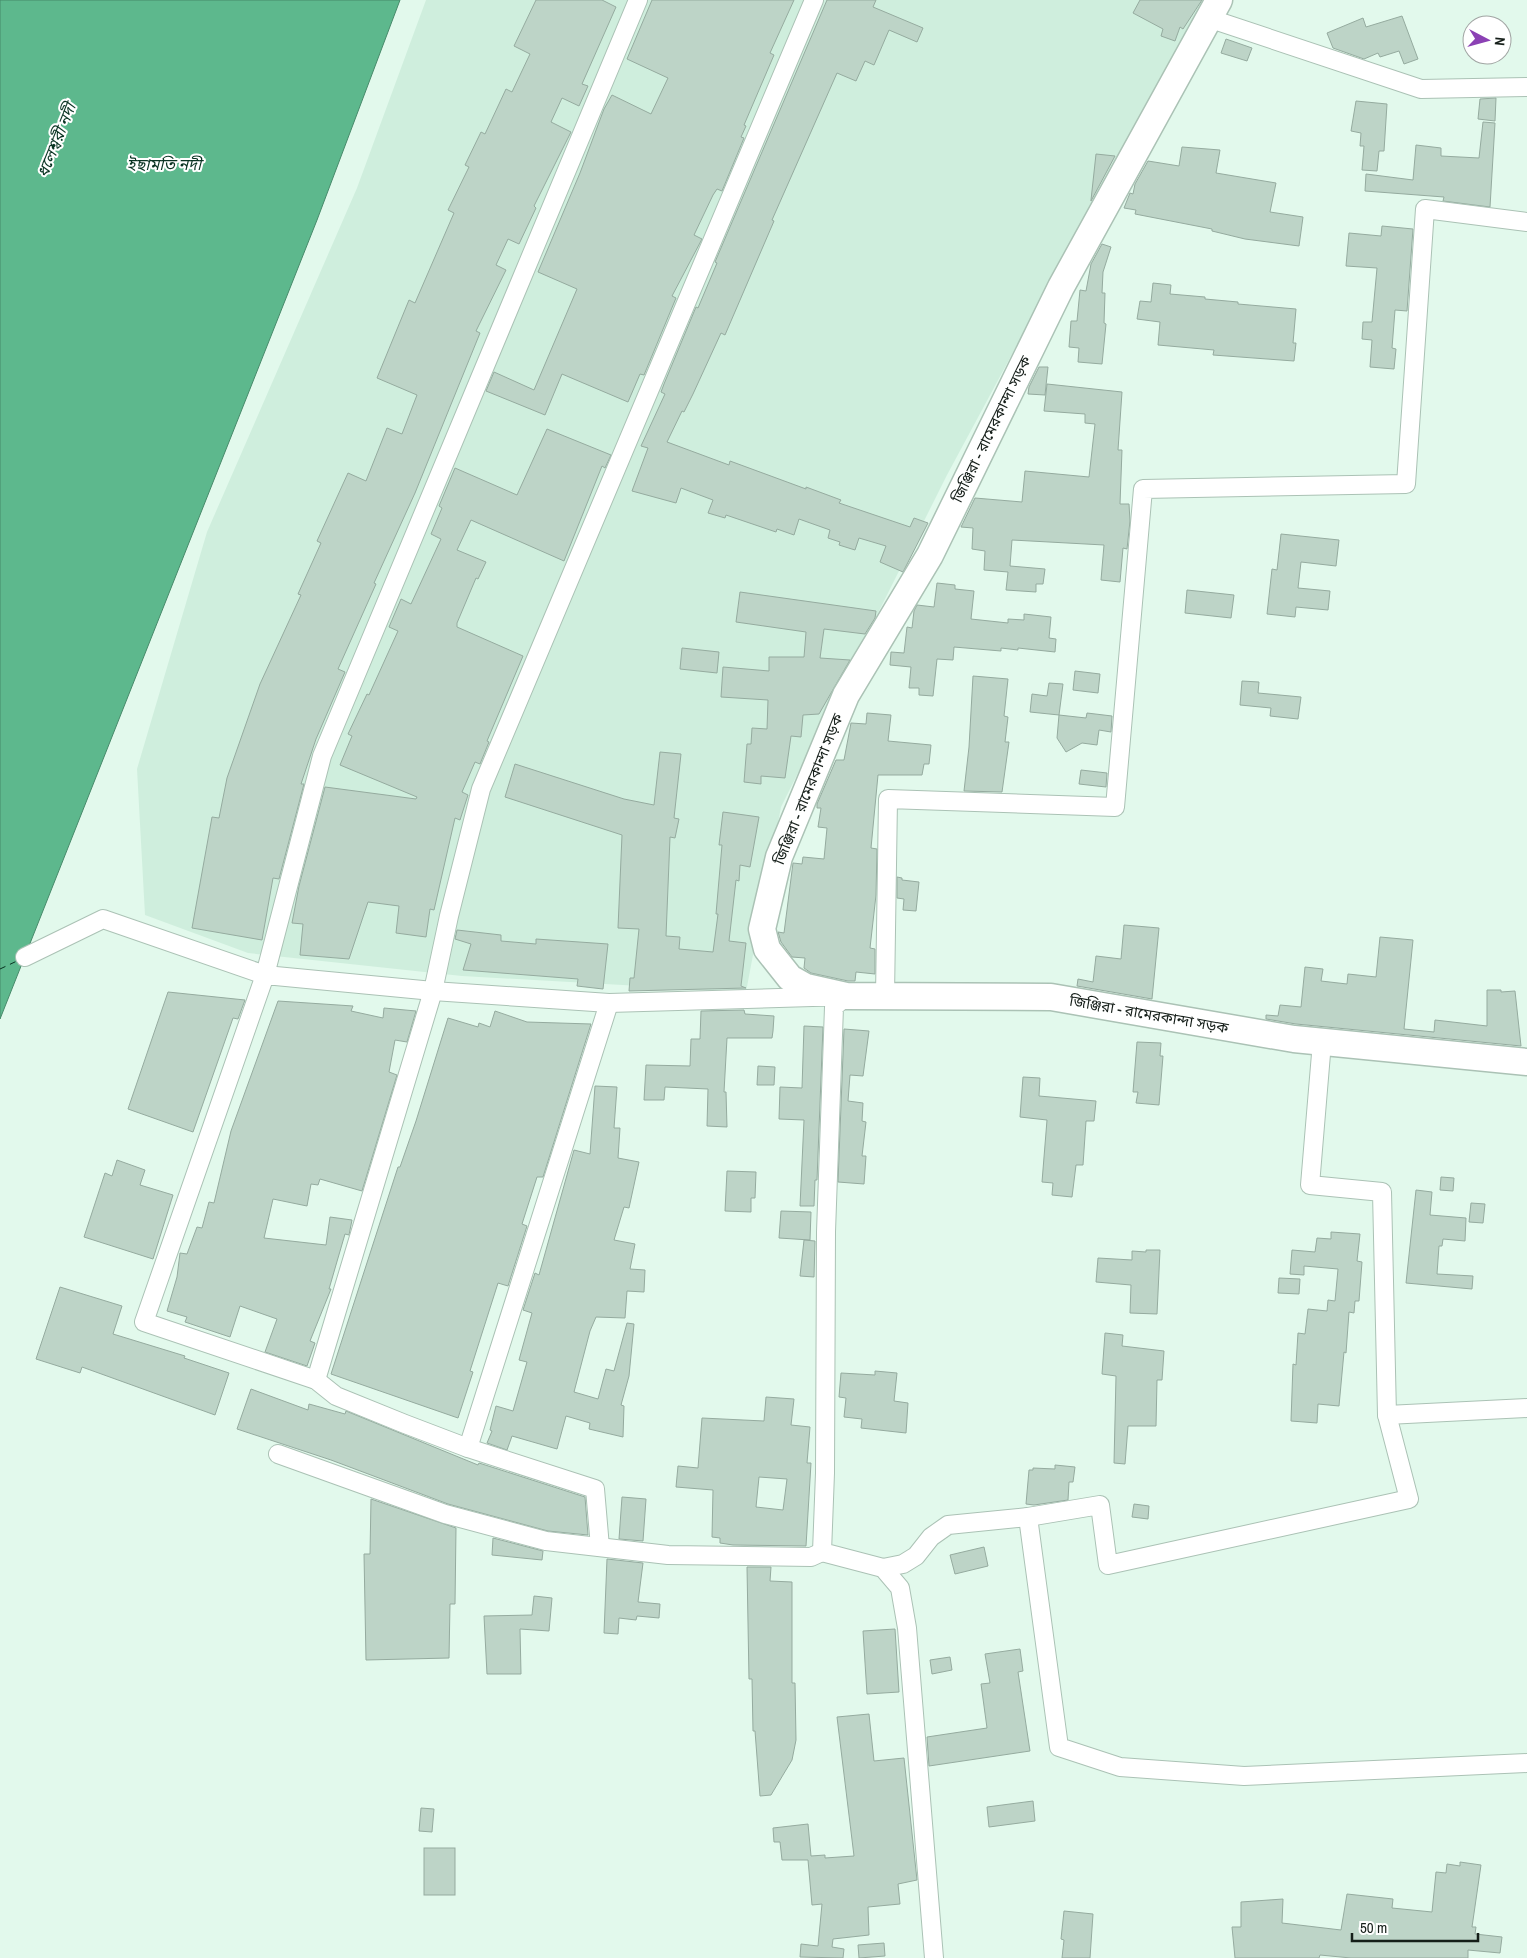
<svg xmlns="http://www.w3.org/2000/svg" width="1527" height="1958" font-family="'Archivo Narrow','Noto Sans Bengali',sans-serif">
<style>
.built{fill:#cfeedd}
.water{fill:#5db88d;stroke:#478a6a}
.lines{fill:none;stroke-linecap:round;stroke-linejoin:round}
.ferry{stroke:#093322;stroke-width:1;stroke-dasharray:6 5;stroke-linecap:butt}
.building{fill:#bdd4c7;stroke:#95ab9f;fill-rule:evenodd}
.street-casing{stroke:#abc2b5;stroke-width:20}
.primary-casing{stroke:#abc2b5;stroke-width:29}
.street{stroke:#fff;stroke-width:18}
.primary{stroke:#fff;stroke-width:26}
.labels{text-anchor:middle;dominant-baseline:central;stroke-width:4;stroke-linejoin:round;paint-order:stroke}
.street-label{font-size:15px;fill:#151e19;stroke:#fff}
.water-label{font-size:16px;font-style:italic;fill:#093322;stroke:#fff}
</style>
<rect width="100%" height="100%" fill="#e2f9ec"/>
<path class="built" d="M426,0H1209L1123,148L947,475L781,807L746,992L462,976L248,953L145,915L137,769L207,532L357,188Z"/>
<path class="water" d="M0,0H400L317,220L0,1019Z"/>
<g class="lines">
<path class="ferry" d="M0,969L17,961"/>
</g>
<g class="building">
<path d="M536,0H602L616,7L582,84L588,86L579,106L562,98L551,122L571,132L534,206L536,208L519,244L508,239L496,265L506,270L476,331L480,333L415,493L374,583L376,584L338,669L345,672L316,739L301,784H304L279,879L273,878L262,940L192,928L212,817L219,818L227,778L260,684L301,595L298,594L321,543L317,541L348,473L366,481L387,428L402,434L417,395L377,378L409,300L415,303L454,213L448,210L469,167L465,165L481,132L485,134L506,89L512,92L530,54L514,46Z"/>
<path d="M652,0H794L770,53L774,55L744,125L746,126L741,137L744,138L722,191L717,189L713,195L694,235L702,239L672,296L676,298L644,375L640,374L628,402L562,374L545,415L486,391L494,372L534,390L577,289L538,272L580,173L604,109L612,95L651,114L668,78L627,59Z"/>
<path d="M827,0H876L873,7L923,28L917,42L889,30L874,65L865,61L856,81L837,73L772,220L774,221L725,335L721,333L693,394L684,412L682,411L667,442L729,465L730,461L806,489V487L841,500L839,503L910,527L914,518L928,523L903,572L880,562L886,546L859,538L855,550L839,545L840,542L828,538L830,530L799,519L794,535L777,529L776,532L726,515L725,518L708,513L713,500L681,488L676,503L632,491L648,448L641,446L665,394L661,392L664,384L696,307L698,308L717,263L715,262Z"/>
<path d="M1140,0H1202L1183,29L1180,27L1175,41L1161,36L1163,29L1133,13Z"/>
<path d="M1402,16L1418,59L1404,64L1399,51L1380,57L1378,53L1364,59L1333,48L1327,33L1363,18L1366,27Z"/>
<path d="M1226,39L1252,48L1247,61L1221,53Z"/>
<path d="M1496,98L1495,121L1478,119L1480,99Z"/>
<path d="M1356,101L1387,104L1384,151H1379L1377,171L1362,170L1364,146H1360L1361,133L1351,131Z"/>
<path d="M1483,122L1495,123L1490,207L1443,201L1444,197L1365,191L1366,174L1413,180L1416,145L1441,148V156L1479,158Z"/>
<path d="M1182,147L1220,150L1216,173L1276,183L1270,212L1303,217L1299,246L1245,239L1212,231V229L1135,214L1136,210L1124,208L1130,193L1133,194L1135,184L1148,161L1179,166Z"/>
<path d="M1096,154L1115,156L1091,201V200Z"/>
<path d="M1382,226L1413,229L1407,311L1395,310L1392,348L1396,349L1394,369L1370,367L1372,340L1362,339L1363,322H1372L1377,268L1346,266L1349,233L1381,236Z"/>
<path d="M1102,244L1111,247L1103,272L1102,293H1105L1104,323L1106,324L1102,364L1078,362L1079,348L1069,347L1071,321H1077L1080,290L1086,291L1091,264Z"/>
<path d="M1153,283L1171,285L1170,294L1205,297V299L1238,302V304L1296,309L1293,343H1296L1294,361L1213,355L1214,350L1158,345L1160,322L1137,319L1140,301L1151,302Z"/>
<path d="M1039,367H1048L1045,395L1028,394L1029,387Z"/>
<path d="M1047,384L1122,392L1118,450H1122L1120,504H1129L1130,521L1127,549L1123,548L1120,582L1101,580L1104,545L1012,540L1010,566L1045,569L1043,584H1036V592L1006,590L1008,572L984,570L985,551L972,549L973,528L961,527L975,498L1022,502L1025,471L1089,477L1095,424L1085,423V414L1044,411Z"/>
<path d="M547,429L611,455L605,468L602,466L564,561L471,520L457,550L486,562L478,579L476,578L457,623V627L523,656L487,741L489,742L480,764L475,762L462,792L468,795L460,820L455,818L434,910L430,909L426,937L396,933L399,906L368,902L349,959L300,955L303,924L292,923L299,886L325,787L416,799L417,797L340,765L352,736L348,734L367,694L369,695L398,631L389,627L401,599L411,604L441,539L431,534L442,508L439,506L455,468L517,495Z"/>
<path d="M1281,534L1339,540L1336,566L1301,562L1298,588L1330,591L1328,610L1296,607L1295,617L1267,614L1272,569L1277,570Z"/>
<path d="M937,583L955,585V589L974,591L971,619L1008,623V619L1024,620V614L1051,617L1049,638L1056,639L1055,652L1018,648V650L1001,648V651L954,647L953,660L937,659L933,696L919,695V688H909L911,667L890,665L891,652L904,653L907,627L912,628L914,611L917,605L934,607Z"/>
<path d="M1187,590L1234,595L1231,618L1185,613Z"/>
<path d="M740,592L876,611L875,618L865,634L824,629L820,658L850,660L819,714L803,715L801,737L791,736L785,778L761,776V784L744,782L747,744H751L752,728L767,729L768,700L721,697L723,667L769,671V657H804L806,632L736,622Z"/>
<path d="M682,648L719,652L717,673L680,669Z"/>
<path d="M1075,671L1100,674L1098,693L1073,690Z"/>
<path d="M973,676L1008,679L1004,716L1008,717L1005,742H1009L1002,792L964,791L969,747Z"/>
<path d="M1242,681L1259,682L1258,693L1301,697L1298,719L1270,716L1271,708L1240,705Z"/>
<path d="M1049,683L1063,684L1059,715L1030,712L1032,694L1047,696Z"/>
<path d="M867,713L891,715L888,741L931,745L929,764H924L922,775H878L871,848L877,849L876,895L870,948L875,949V974L856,972L855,981H848L811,973L804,968L805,958L792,957L781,942L778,932L784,933L793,863L802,864L803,857L824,859L827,828L818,827L821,808H817V804L836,760H844L851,723L866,724Z"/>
<path d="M1087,713L1112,716L1111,732L1099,730L1097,745L1082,743L1066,752L1057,738L1059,715L1086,718Z"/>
<path d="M660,752L681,754L674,818L679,819L675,838L670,837L666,936L680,937L679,949L713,952L718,914H716L722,845H719L723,812L759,817L750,867L740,865L739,881L736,880L729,941L746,943L741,986L746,988L629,991L630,978H634L639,929L618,928L622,835L505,797L515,764L624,799L654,805Z"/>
<path d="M1081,770L1107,773L1106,787L1079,784Z"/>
<path d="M897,877L902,878V880L919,882L916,911L903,910L904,899L897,898Z"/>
<path d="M1124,925L1159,928L1152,999L1077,986L1078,979L1093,982L1096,956L1121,959Z"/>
<path d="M457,930L501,935V941L536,944V939L608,944L603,989L577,986L578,979L463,970L471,944L455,939Z"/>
<path d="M1380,937L1413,940L1404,1029L1434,1032L1435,1020L1487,1026V990H1501V992L1515,991L1521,1046L1296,1024L1266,1019V1015L1278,1016L1280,1005L1301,1007L1305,967L1323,969L1321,981L1347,984L1348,974L1376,977Z"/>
<path d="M168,992L245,1000L238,1019L233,1018L193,1132L128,1109Z"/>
<path d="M278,1001L353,1006L351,1011L383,1018L384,1008L416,1011L407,1042L395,1040L389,1072L397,1075L362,1191L320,1179L318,1185L311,1184L307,1206L273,1199L264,1238L326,1245L330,1217L352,1220L349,1235L345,1234L329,1289H331L310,1341L315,1343L307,1366L265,1352L277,1319L240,1306L230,1337L185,1322L187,1317L167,1311L177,1277L180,1253L187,1254L197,1227L202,1228L209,1202L214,1203L231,1131Z"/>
<path d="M744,1010L745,1014L774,1016L773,1031L772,1038H727L724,1092H726L727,1127L707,1126L708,1089L665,1087L664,1100H644L646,1065L690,1066L691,1039H700L701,1011Z"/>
<path d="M495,1011L527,1022L591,1024L543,1177H537L522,1224L527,1226L508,1286L498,1283L470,1371L473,1372L458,1418L331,1374L398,1167H400L416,1121L448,1018L478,1027L479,1023L490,1027Z"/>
<path d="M804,1026L823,1027L817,1180H815L814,1206H800L804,1120L779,1119L780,1087L802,1088Z"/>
<path d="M844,1029L869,1031L863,1076L850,1075L848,1101L863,1103L862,1121L866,1122L862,1156H866L864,1184L838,1182Z"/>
<path d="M1137,1042L1161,1043L1160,1056H1163L1159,1105L1136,1103L1138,1092H1133Z"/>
<path d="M758,1066L775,1067L774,1085H757Z"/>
<path d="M1023,1077L1040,1078L1039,1096L1096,1101L1094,1121H1086L1083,1165H1076L1072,1197L1052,1195L1053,1183L1042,1182L1047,1120L1020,1117Z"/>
<path d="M595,1086L617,1087L614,1128H620L618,1158L639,1162L629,1208L624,1207L614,1240L635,1244L630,1269L645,1270L644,1292L627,1291L625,1318L596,1317L590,1331L574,1392L598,1399L606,1369L614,1371L627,1323L634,1324L629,1376L621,1405L624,1406L623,1437L589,1429L590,1423L566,1416L557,1449L512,1436L507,1450L487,1443L492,1431L490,1430L496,1406L513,1411L527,1362L519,1360L532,1313L523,1310L535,1273L539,1275L574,1150L590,1154Z"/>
<path d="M117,1160L145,1170L140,1185L173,1195L153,1259L84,1237L105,1173L112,1176Z"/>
<path d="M727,1171L756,1172L755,1198H751V1212L725,1211Z"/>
<path d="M1441,1177L1454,1178L1453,1191L1440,1190Z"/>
<path d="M1416,1190L1432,1192L1430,1215L1466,1218L1465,1241L1443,1239L1442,1246H1439L1437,1274L1473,1276L1472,1289L1406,1283Z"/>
<path d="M1471,1203L1485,1204L1483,1223L1469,1222Z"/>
<path d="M781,1211L811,1212L810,1240L779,1238Z"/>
<path d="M1331,1232L1360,1234L1357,1261L1362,1262L1359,1301H1355L1354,1313L1349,1312L1346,1353L1344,1352L1339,1406L1318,1404L1317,1423L1291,1421L1293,1364L1296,1365L1298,1333L1305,1334L1308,1309L1327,1311L1328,1300L1335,1301L1338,1269L1304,1266V1275L1290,1274L1292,1250L1315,1252L1317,1238L1331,1239Z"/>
<path d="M804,1240L815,1241L814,1277L800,1276Z"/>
<path d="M1146,1250H1160L1157,1314L1130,1313L1131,1285L1096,1282L1098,1258L1132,1260V1251L1146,1252Z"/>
<path d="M1279,1278L1300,1279L1299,1294L1278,1293Z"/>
<path d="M60,1287L122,1306L113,1334L185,1356L184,1358L229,1373L215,1415L82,1367L80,1373L36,1359Z"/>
<path d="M1105,1333L1123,1335L1122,1346L1164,1351L1162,1380H1157L1156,1426H1128L1125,1464L1114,1463L1116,1376L1102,1374Z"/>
<path d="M875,1371L897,1373L894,1401L908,1403L906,1433L861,1428L862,1419L844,1417L846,1398L839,1397L841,1373L875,1375Z"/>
<path d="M251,1389L308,1410L309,1404L345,1414L346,1411L478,1465L479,1463L585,1497L588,1535L548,1531L448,1504L331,1460L237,1429Z"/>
<path d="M766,1397L794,1399L791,1425L810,1427L807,1463H811L806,1546L733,1545L720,1543V1538L712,1537L713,1490L676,1487L678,1466L698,1468L702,1418L764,1421ZM759,1477L787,1479L783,1510L756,1507Z"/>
<path d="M1055,1465L1075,1467L1073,1482H1069L1068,1500L1034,1505L1026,1504L1029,1470H1033V1468L1055,1469Z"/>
<path d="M622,1497L646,1499L643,1541L619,1539Z"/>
<path d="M371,1499L456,1528L455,1604H450L449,1658L366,1660L364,1554H370Z"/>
<path d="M1134,1504L1149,1506L1148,1519L1132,1517Z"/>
<path d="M493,1538L543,1551L542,1560L492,1555Z"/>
<path d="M984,1547L988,1566L955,1574L950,1555Z"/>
<path d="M607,1559L643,1563L638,1602L660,1604L659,1618L637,1616L636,1620L619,1618L618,1634L604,1633Z"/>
<path d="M747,1567H771L770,1581L792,1582V1683H795L796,1740L792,1760L771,1795L760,1796L755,1731H753L752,1679H749Z"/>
<path d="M534,1596L552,1598L549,1631L520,1629L521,1674H487L484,1616L532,1615Z"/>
<path d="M895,1629L899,1692L867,1694L863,1631Z"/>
<path d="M1020,1649L1023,1671L1018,1672L1030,1751L929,1766L927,1737L987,1728L981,1684L990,1683L985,1654Z"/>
<path d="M950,1657L952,1670L932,1674L930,1660Z"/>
<path d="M869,1714L874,1761L904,1758L917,1880L898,1884L900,1904L868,1907L869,1935L833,1939L832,1947L844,1949L843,1958L800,1957L801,1944L818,1946L822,1904L812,1905L808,1860H782L780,1842H774L773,1828L808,1824L811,1856L825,1855V1858L854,1856L837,1717Z"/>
<path d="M1033,1801L1035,1821L989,1827L987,1807Z"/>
<path d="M421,1808L434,1809L432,1832L419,1831Z"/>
<rect x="424" y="1848" width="31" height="47"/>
<path d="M1460,1862L1481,1865L1472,1927H1476L1475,1934L1502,1937L1500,1953L1468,1950V1958H1351L1320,1955L1319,1958H1235L1232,1927H1241V1902L1283,1899L1282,1923L1341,1930L1347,1894L1393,1899L1392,1908L1432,1912L1436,1872L1446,1873L1447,1864L1460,1866Z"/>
<path d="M1064,1911L1093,1914L1090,1958H1062L1064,1940L1061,1939Z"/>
<path d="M884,1943L885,1956L859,1958L858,1945Z"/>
</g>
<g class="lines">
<g class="street-casing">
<g id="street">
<path d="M1208,18L1421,89L1527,87"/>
<path d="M25,957L103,919L265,975L322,756L638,0"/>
<path d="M885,996L888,799L1115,807L1143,489L1406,484L1425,209L1527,222"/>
<path d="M1322,1042L1310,1185L1382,1192L1387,1415"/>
<path d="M316,1380L433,991L449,916L481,789L814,0"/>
<path d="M468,1448L609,1003"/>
<path d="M278,1454L445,1514L546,1541L668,1555L811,1557L822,1552"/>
<path d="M1028,1517L1059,1747L1120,1767L1244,1776L1527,1763"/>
<path d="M600,1547L595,1489L468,1448L405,1424L336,1396L316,1380L144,1322L265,975L433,991L609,1003L846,996L834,1007L826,1232L825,1473L822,1552L883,1568L900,1588L907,1628L934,1958"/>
<path d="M883,1568L903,1564L916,1556L931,1537L948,1525L1028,1517L1100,1505L1108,1565L1409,1499L1387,1415L1527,1408"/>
</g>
</g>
<g class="primary-casing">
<path id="primary" d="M1219,0L1061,287L930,555L846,695L779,857L762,929L767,949L790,978L806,987L846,996L1051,997L1294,1039L1527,1062"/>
</g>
<use href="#street" class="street"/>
<use href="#primary" class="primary"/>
</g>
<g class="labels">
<g class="street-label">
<text transform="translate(991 429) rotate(-64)">জিঞ্জিরা - রামেরকান্দা সড়ক</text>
<text transform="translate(808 789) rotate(-68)">জিঞ্জিরা - রামেরকান্দা সড়ক</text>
<text transform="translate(1149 1014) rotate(10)">জিঞ্জিরা - রামেরকান্দা সড়ক</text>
</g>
<g class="water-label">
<text transform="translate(56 140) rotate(-68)">ধলেশ্বরী নদী</text>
<text x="164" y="164">ইছামতি নদী</text>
</g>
</g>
<g transform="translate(1487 40) rotate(96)"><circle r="24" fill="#ffffff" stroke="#a1a5a3"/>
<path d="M0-4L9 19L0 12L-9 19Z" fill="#8b41b4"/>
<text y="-8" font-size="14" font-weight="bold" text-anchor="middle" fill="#151e19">N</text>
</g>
<path d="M1352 1933v8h126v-8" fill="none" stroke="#151e19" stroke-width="2.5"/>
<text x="1360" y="1933" font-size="15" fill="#151e19" stroke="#ffffff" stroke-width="4" paint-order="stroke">50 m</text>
</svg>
